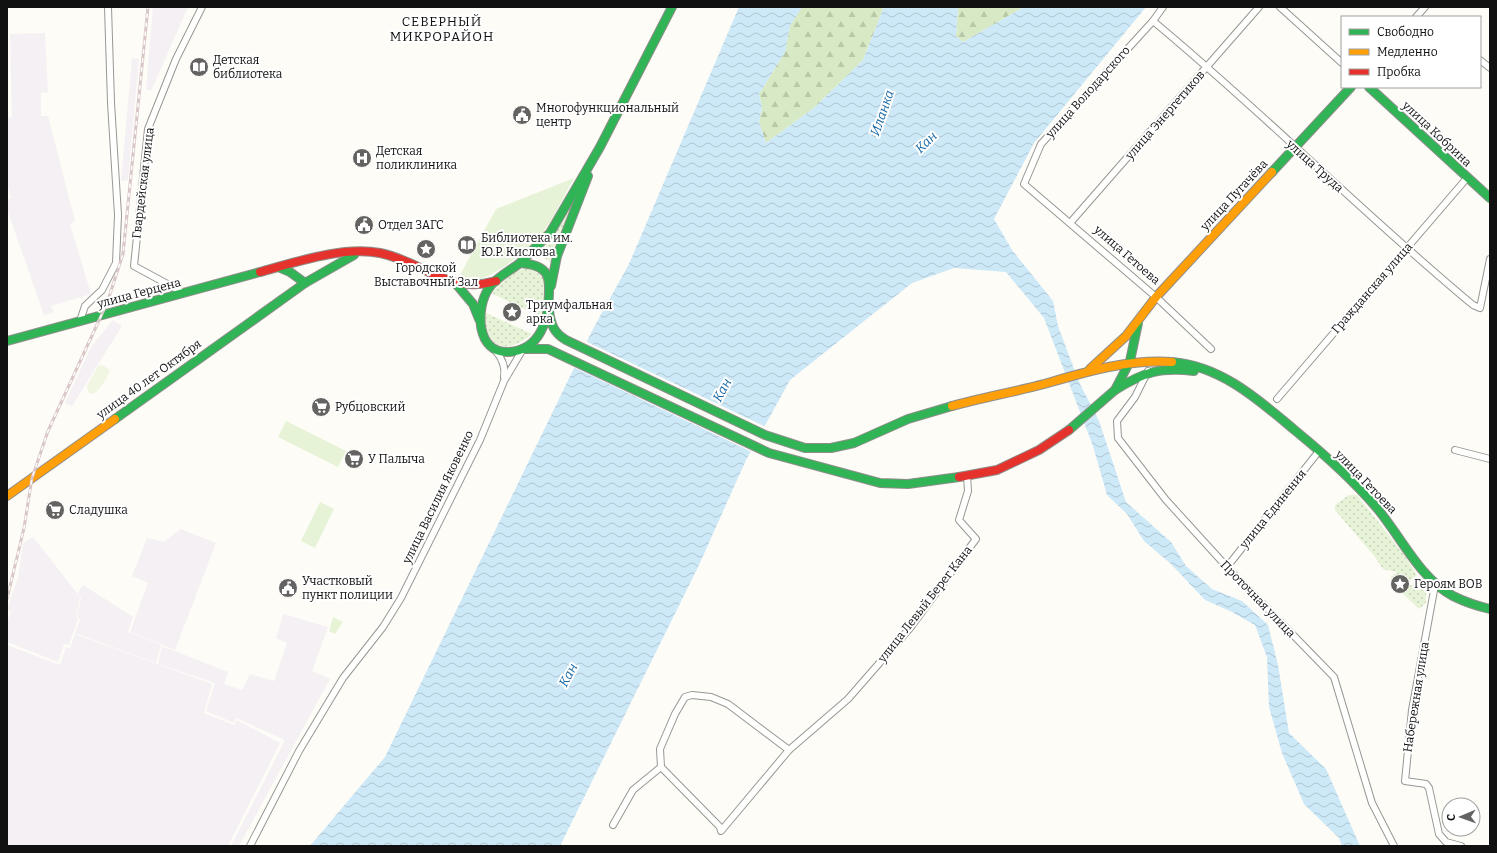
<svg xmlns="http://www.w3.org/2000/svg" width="1497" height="853" font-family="Bitter,serif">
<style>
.industrial{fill:#f5f0f3}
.grass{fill:url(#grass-dots)}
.forest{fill:url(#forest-firs)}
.park{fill:#e7f3d7}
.pitch{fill:#f0f6e1}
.water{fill:url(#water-waves)}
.pier{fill:#fdfcf7}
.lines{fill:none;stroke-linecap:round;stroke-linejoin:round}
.street-casing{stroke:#979795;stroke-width:8}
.fast-casing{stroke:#8e8d8b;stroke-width:10}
.slow-casing{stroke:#8e8d8b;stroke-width:10}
.jam-casing{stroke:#8e8d8b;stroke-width:10}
.street{stroke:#fffffe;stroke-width:6}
.fast{stroke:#30b455;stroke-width:8}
.slow{stroke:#ff9f0a;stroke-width:8}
.jam{stroke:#e5322d;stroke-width:8}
.rail-casing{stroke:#d9c6c7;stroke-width:3}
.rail{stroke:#fff;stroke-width:1.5;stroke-dasharray:4.5;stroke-linecap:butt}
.labels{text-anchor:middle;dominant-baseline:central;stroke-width:4;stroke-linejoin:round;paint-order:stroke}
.poi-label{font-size:12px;fill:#111;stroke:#fff;text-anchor:start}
.street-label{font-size:12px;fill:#111;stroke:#fff}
.neighbourhood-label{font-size:13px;letter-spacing:1px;fill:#111;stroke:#fff}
.water-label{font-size:13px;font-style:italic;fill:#1768a6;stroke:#fff}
</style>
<defs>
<pattern id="grass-dots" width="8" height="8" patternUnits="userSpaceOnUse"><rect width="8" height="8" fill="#e7f3d7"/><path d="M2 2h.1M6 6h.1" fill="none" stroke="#c5cfb8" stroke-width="1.8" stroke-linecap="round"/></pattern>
<pattern id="forest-firs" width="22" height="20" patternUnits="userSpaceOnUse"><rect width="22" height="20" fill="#d8eac5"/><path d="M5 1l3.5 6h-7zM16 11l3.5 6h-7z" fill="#b8c8a8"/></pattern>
<pattern id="water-waves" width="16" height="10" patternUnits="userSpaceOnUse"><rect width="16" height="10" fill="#cde8f7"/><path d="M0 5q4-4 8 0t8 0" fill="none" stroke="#afc6d3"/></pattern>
</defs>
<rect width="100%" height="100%" fill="#fdfcf7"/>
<g class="industrial">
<path d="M153,7H188L151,91L146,89Z"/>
<path d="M45,33L48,92L41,93V116H48L75,221L70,224L91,294L51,306L54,312L44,315L7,209V200L11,198L7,184V118L12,117L10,34Z"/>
<path d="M132,58L139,59L128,180L121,181Z"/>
<path d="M113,320L122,326L72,406L65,403L91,347Z"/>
<path d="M181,529L216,543L175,650L130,632L148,583L132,576L147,538L164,542Z"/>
<path d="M33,537L80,597L76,617L78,619L69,645L64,644L58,662L7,642V622L11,612L7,609L18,578L23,543Z"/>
<path d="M83,585L133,617L128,632L161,645L156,663L75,633L80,620L77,616L81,597L78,593Z"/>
<path d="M283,614L328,627L312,671L330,679L239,846H231L285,740L236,718L234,723L206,711L215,683L158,664L162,646L228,672L224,684L242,690L250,674L274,681L287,643L276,638Z"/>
<path d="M75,634L212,684L204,713L234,725L237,720L280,743L228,846H7V645L60,665L66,647L70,648Z"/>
</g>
<g class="grass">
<path d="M589,169L552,263L538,254L550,241Z"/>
<path d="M527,268C553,276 548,295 542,317L491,293C501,284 513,270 527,268Z"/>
<path d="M484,312L532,334C504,357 486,347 484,312Z"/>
<path d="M1349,495H1357L1405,556L1417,575L1413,579L1391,582V577L1397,572L1383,569L1375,557L1335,510V505Z"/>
<path d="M1417,585L1426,592V603L1419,609L1399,590L1403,586Z"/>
</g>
<g class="forest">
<path d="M802,7H884L863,60L814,108L766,143L759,122L762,107L759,94L785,52L790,25Z"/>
<path d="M958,7H1024L963,42L956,36Z"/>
</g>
<g class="park">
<path d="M574,178C562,199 552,224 535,242C524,253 489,281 473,280C469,280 465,279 461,276V273L496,209Z"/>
<path d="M286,421L346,451L338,467L278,437Z"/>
<path d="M320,502L334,509L315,548L301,541Z"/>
<path d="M333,617L343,622L335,634L329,631Z"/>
</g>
<path class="pitch" d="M102,365L110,370C107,378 100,390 93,394L89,393L87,386L98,366Z"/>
<path class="water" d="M739,7H802L790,26L785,52L759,94L762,107L759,122L766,143L814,108L863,60L884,7H958L956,36L963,42L1024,7H1146L1034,143L994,219L1012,250L1053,301L1058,326L1079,382L1099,421L1126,502L1171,542L1186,566L1212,589L1242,601L1268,625L1278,665L1289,733L1326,769L1360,846H1342L1339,838L1304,804L1282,753L1269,707L1267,657L1255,625L1230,611L1205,600L1170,563L1144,541L1127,514L1107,495L1093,446L1044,318L1006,272L954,268L912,283L790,380L746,460L699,565L560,846H310L385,757L593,329L629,264Z"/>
<path class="pier" d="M585,341L766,427L752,452L573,367Z"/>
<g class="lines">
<g class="street-casing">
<g id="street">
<path d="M1163,7L1153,21L1041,144L1024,184L1156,297L1211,349"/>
<path d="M1280,7L1342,63"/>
<path d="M1416,17L1425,7"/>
<path d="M1153,21C1263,112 1363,214 1473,305L1480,308L1490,259"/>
<path d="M1480,60L1490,68"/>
<path d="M1070,223L1259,7"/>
<path d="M184,293L134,266L148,129L176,59L202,7"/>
<path d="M80,321L85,306L102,290L116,263L118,215L111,103L108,7"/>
<path d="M495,350C502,358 506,366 504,377"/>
<path d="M1148,371L1135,397L1117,421L1118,438L1166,500L1227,567L1334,677L1372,803L1394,846"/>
<path d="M1277,399L1467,178"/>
<path d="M1455,450L1490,459"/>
<path d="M1227,567L1319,451"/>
<path d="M1435,585L1412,710L1405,781L1426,784L1429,788L1439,834L1446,842L1461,846"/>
<path d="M661,767L660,749L675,714L685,697L692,695L711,697L728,704L789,750"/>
<path d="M613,825L633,790L661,767L720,827L721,831L789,750L848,699L910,628L976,539L959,520L968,491L967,476"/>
<path d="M250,846L299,751L343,678L383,627L401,598L480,440L504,381L523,349"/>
</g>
</g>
<g class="fast-casing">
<g id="fast">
<path d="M1369,87L1490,198"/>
<path d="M1272,172L1351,87"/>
<path d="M520,263L550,233L600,147L672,7"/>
<path d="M520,263C529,264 539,265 545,272C550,278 549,286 549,293C549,320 540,350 509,352C476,354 475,308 489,288C496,277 510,271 520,263Z"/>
<path d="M278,267L290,272L305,283L354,255"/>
<path d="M457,285L473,304L479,319"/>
<path d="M551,286L557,256L588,176"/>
<path d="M549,311C551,325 554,333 566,340L765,435L805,448H831L854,443L908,419L952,406"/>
<path d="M7,341L260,272"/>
<path d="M523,349H548L769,453L880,483L908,484L959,477"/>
<path d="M1172,362C1222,366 1260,401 1297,432C1325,455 1352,479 1376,507C1400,535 1420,579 1453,596C1465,602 1477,606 1490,609"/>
<path d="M1115,390C1144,372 1160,367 1194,371"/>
<path d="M115,419L305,283"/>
<path d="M1069,430L1115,390L1130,361L1138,323"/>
</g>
</g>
<g class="slow-casing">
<g id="slow">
<path d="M1090,369L1126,336L1156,297L1272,172"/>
<path d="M952,406C982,398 1013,392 1044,384C1086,372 1127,359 1172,362"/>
<path d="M7,496L115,419"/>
</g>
</g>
<g class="jam-casing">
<g id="jam">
<path d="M260,272C296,262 343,246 380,253C425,262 447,295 496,281"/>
<path d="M959,477L997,470L1039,450L1069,430"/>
</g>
</g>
<use href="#street" class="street"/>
<use href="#fast" class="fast"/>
<use href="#slow" class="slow"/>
<use href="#jam" class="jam"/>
<g class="rail-casing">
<path id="rail" d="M7,599L24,528L32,478L48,431L107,303L123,254L148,7"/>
</g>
<use href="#rail" class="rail"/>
</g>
<defs>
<g id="library-disc" transform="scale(1)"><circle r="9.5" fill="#646362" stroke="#fff"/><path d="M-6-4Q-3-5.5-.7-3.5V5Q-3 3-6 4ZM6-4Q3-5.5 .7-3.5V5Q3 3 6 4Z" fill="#fff"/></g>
<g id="civic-disc" transform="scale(1)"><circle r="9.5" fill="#646362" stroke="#fff"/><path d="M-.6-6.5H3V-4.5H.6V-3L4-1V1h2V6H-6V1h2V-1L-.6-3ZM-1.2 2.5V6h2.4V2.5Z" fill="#fff"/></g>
<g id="hospital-disc" transform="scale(1)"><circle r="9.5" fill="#646362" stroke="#fff"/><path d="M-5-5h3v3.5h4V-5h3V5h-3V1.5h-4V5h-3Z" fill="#fff"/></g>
<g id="sight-disc" transform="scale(1)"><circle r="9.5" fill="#646362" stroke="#fff"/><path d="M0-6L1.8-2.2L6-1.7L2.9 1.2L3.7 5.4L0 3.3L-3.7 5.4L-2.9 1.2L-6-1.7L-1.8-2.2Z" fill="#fff"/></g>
<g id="supermarket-disc" transform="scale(1)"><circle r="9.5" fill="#646362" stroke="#fff"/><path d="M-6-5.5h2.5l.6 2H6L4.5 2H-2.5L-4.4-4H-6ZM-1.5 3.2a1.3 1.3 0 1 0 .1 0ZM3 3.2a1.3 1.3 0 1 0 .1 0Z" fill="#fff"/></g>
</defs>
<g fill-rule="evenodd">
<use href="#library-disc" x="199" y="67"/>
<use href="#civic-disc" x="522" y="115"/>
<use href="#hospital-disc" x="362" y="158"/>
<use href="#civic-disc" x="364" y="225"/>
<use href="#library-disc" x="467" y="245"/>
<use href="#sight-disc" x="426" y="249"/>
<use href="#sight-disc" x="512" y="312"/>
<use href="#supermarket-disc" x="321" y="407"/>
<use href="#supermarket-disc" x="354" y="459"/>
<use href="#supermarket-disc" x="55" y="510"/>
<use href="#sight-disc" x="1400" y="584"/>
<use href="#civic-disc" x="288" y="588"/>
</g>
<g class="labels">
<g class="poi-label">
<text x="213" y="60">Детская<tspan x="213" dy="14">библиотека</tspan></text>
<text x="536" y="108">Многофункциональный<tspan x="536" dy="14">центр</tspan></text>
<text x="376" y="151">Детская<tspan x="376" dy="14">поликлиника</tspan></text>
<text x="378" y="225">Отдел ЗАГС</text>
<text x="481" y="238">Библиотека им.<tspan x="481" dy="14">Ю.Р. Кислова</tspan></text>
<text x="426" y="268" text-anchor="middle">Городской<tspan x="426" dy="14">Выставочный Зал</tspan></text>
<text x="526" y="305">Триумфальная<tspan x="526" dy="14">арка</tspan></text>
<text x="335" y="407">Рубцовский</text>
<text x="368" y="459">У Палыча</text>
<text x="69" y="510">Сладушка</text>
<text x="302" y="581">Участковый<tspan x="302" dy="14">пункт полиции</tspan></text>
<text x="1414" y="584">Героям ВОВ</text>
</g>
<g class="street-label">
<text transform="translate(1088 92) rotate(-48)">улица Володарского</text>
<text transform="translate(1165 115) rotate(-49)">улица Энергетиков</text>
<text transform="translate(1437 134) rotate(43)">улица Кобрина</text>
<text transform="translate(1315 166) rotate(42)">улица Труда</text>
<text transform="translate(143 183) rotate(-83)">Гвардейская улица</text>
<text transform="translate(1234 195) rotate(-47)">улица Пугачёва</text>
<text transform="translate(1127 255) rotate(41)">улица Гетоева</text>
<text transform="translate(1372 288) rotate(-49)">Гражданская улица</text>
<text transform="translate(139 293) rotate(-15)">улица Герцена</text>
<text transform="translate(149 379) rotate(-36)">улица 40 лет Октября</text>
<text transform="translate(1366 482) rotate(46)">улица Гетоева</text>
<text transform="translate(438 497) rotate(-64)">улица Василия Яковенко</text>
<text transform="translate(1273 509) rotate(-51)">улица Единения</text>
<text transform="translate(1258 599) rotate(46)">Проточная улица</text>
<text transform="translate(925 604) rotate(-52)">улица Левый Берег Кана</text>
<text transform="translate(1416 697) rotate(-81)">Набережная улица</text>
</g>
<g class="neighbourhood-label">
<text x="442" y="21">СЕВЕРНЫЙ<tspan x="442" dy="15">МИКРОРАЙОН</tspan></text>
</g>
<g class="water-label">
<text transform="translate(882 113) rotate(-71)">Иланка</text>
<text transform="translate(926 142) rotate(-44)">Кан</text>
<text transform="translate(722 390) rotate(-62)">Кан</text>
<text transform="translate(568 675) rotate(-62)">Кан</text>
</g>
</g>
<rect width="1497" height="853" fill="none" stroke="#111111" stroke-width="16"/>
<rect x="1341" y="16" width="140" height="72" fill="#ffffff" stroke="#a0a0a0"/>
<rect x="1349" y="29" width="20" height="6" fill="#30b455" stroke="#a0a0a0"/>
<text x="1377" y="36" font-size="12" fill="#111111">Свободно</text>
<rect x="1349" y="49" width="20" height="6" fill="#ff9f0a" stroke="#a0a0a0"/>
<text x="1377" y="56" font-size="12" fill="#111111">Медленно</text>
<rect x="1349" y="69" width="20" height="6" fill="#e5322d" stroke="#a0a0a0"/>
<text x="1377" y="76" font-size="12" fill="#111111">Пробка</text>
<g transform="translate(1461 817) rotate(268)"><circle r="19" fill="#ffffff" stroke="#a0a0a0"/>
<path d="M0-3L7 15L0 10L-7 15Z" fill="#646362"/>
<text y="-6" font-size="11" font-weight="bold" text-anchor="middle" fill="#111111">С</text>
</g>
</svg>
